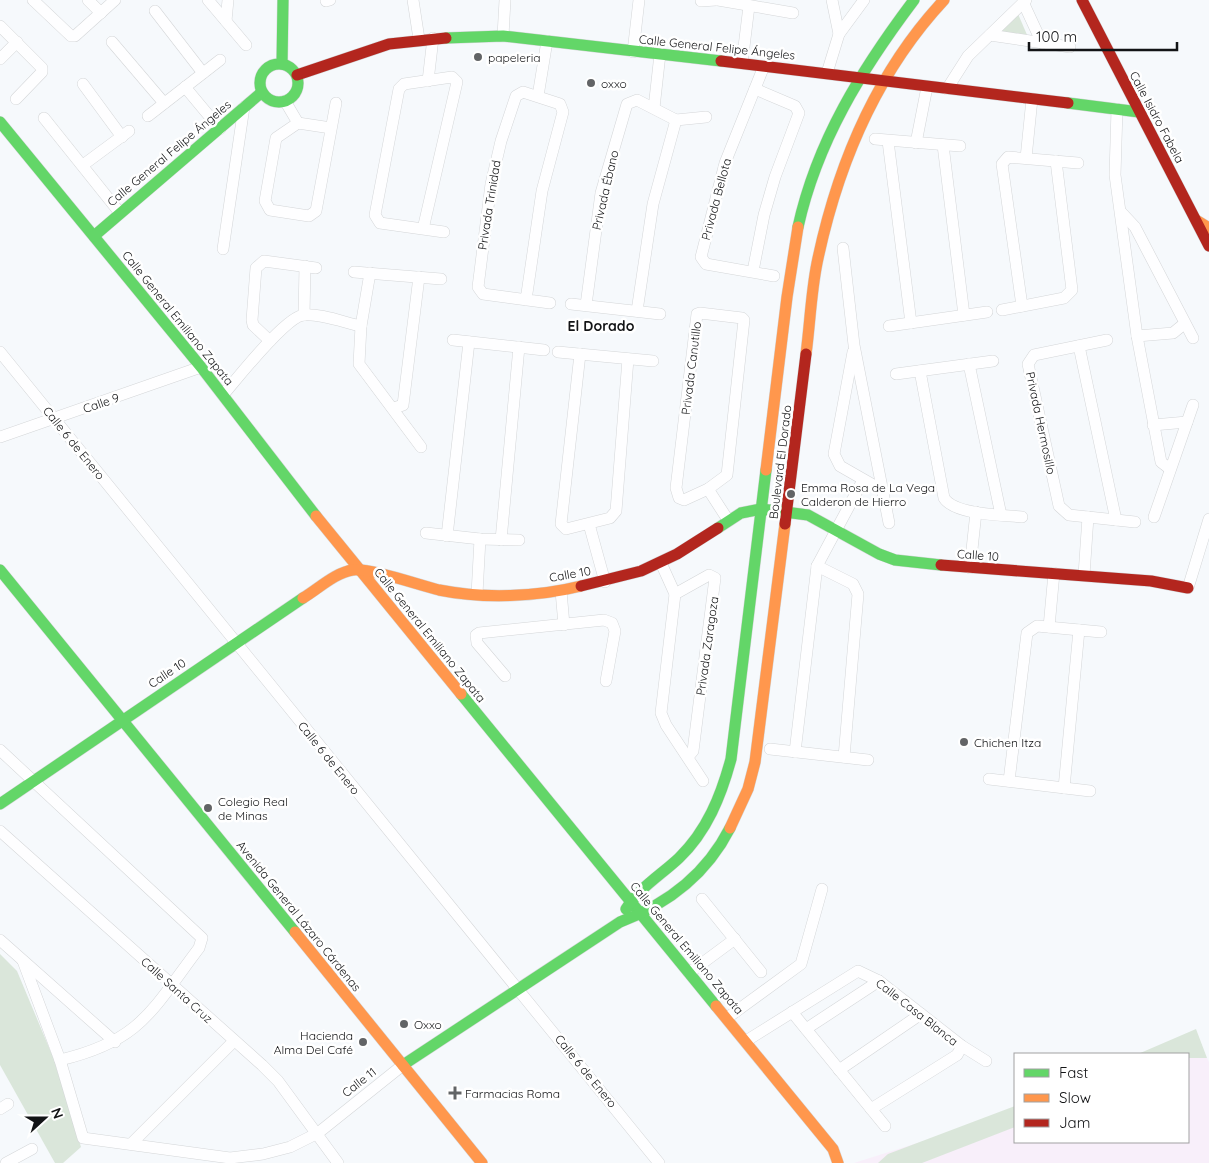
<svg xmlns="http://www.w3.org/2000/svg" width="1209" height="1163" font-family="Quicksand,sans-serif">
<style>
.commercial{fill:#f8effa}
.green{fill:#dae6da}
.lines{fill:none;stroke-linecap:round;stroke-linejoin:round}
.street-casing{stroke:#d4d6d8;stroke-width:12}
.fast-casing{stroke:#d4d6d8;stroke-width:12}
.slow-casing{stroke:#d4d6d8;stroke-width:12}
.jam-casing{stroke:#d4d6d8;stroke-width:12}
.street{stroke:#fefeff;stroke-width:11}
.fast{stroke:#63d668;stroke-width:11}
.slow{stroke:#ff974d;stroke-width:11}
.jam{stroke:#b3261e;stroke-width:11}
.poi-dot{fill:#626466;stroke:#fff;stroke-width:2}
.labels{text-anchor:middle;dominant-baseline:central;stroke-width:5;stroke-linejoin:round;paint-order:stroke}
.street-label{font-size:12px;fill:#131416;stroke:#fff}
.poi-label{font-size:12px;fill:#131416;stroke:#fff;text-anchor:start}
.neighbourhood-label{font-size:14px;font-weight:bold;fill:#131416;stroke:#fff}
</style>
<rect width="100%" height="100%" fill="#f6f9fc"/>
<path class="commercial" d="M1188,1058H1207L1209,1062V1163H854L1015,1112V1142H1188Z"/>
<g class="green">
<path d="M1018,14L1028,37L999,31Z"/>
<path d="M0,954L17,971L53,1057L81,1147L63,1163H55L0,1065Z"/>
<path d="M1196,1029L1207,1058H1188V1054H1138Z"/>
<path d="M1015,1106V1127L922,1163H878L888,1154Z"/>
</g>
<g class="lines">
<g class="street-casing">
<g id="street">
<path d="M33,0L71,36H75L115,0"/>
<path d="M88,0L101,13"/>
<path d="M208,0L246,45"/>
<path d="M413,0L419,39"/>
<path d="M718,0L793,13"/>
<path d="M832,0L839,34"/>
<path d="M326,1L330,0"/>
<path d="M701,1L716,0"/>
<path d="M1023,2L1042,43"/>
<path d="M155,11L203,73"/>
<path d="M226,21L228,0"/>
<path d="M0,26L42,68V72L16,99"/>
<path d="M990,35L1070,47"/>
<path d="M503,36L505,0"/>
<path d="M112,42L164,103"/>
<path d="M633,52L639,0"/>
<path d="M0,59L17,42"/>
<path d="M742,63L749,6"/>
<path d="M764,66L725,163L701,257L706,264L774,276"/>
<path d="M827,73L839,34L864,0"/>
<path d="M428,81L433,38"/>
<path d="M83,84L122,137"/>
<path d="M185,87L220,129"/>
<path d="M947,89L968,56L1026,0"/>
<path d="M538,96L547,41"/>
<path d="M285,101L298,123"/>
<path d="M654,108L660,54"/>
<path d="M1117,109L1115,175L1137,336L1161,462L1170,469"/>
<path d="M148,116L220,60"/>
<path d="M44,118L120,213"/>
<path d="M331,128L298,123L276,138L265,201L270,210L309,216L316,211L336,103"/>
<path d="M875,139L960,146"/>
<path d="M888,141L911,323"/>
<path d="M916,143L927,87"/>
<path d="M943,145L964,315"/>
<path d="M1026,158L1032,99"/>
<path d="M83,165L129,131"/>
<path d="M1121,212L1135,227L1193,338"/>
<path d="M423,229L457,82L452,77L404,84L399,89L375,215L380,223L444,232"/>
<path d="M843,248L854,345L889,523"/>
<path d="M223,249L244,107"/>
<path d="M753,271L764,215L775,177L799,113L795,106L755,89"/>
<path d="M354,272L441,279"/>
<path d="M370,273L361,326L359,364L421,447"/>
<path d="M526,300L542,191L563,112L560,104L523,92L516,96L501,141L491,184L478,287L483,294L550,303"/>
<path d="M571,304L660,314"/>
<path d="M586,305L601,193L627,104L637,100L676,120L706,117"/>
<path d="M1022,306L1002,164L1008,157L1078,163"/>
<path d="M1002,310L1064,298L1072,290L1056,161"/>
<path d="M637,311L653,204L676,120"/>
<path d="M700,313L742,318L744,320L727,475L708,489L684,500L679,498L676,488L697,314Z"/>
<path d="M304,315L305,266"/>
<path d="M889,326L987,312"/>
<path d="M1137,336L1173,333L1184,324"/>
<path d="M453,340L544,350"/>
<path d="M1107,340L1034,355L1028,364L1059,506L1069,515L1135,522"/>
<path d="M270,341L253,325L252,320L256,268L264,261L316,268"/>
<path d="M1079,346L1116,520"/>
<path d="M0,352L659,1163"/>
<path d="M558,352L653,361"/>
<path d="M853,352L834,454L840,466L882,490"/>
<path d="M580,354L561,524L566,529L610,518L616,511L628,359"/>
<path d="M969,364L1001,515"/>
<path d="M920,371L944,498C955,515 1003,515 1022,517"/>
<path d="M896,374L993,361"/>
<path d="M223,395C237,379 286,316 304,315C319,313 346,323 361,326"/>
<path d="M394,408L403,405L419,277"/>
<path d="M1153,425L1187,422"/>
<path d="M0,437L201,367"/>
<path d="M708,489L728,520"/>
<path d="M1154,517L1193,405"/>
<path d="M589,524L605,582"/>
<path d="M426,533L480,539L519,540"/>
<path d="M447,536L469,342"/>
<path d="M501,540L519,347"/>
<path d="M661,563L675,594L661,713L666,725L703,781"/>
<path d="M817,566L853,584L858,594L844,757"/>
<path d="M970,568L976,512"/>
<path d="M1084,575L1088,517"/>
<path d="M1188,588L1209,519"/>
<path d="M561,591L564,625"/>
<path d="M477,594L480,539"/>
<path d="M675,594L709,575L715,578L693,751L688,757"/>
<path d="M1049,627L1054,573"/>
<path d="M505,676L477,643L476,635L479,633L604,620L612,623L615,631L606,681"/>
<path d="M770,749L868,760"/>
<path d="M0,750L202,938L199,948C152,1010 141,1041 60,1060"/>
<path d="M795,752L817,566L863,480"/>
<path d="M989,779L1090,791"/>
<path d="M1009,781L1027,633L1037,626L1101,632"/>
<path d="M1064,788L1079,630"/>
<path d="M0,831L262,1065L278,1081L338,1163"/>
<path d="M702,899L761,972"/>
<path d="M0,940L115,1042"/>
<path d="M23,961L60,1060L83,1138L230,1158L263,1154L290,1147L318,1133L403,1065"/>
<path d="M689,973L735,939"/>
<path d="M792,1012L885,1126"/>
<path d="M727,1018L801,964L822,889"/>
<path d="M806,1029L879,981"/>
<path d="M746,1041L858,971L879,981L962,1046L986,1061"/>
<path d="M839,1070L921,1014"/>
<path d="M0,1109L8,1104"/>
<path d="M871,1109L957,1055L962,1046"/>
<path d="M131,1144L234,1041"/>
<path d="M6,1163L32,1149"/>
</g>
</g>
<g class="fast-casing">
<g id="fast">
<path d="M446,38L503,36L721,61"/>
<circle cx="279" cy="83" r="19"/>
<path d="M282,64L283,0"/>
<path d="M1068,103L1139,112"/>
<path d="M0,122L201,367L316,516"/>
<path d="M798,227C817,141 862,69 914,0"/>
<path d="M94,236L262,92"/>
<path d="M718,528L741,513L761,509L808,515L879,554L895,560L941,565"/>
<path d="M0,570L295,932"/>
<path d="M461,694L716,1006"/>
<path d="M0,804L303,598"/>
<path d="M626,909C640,887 661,875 679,858C707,831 721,796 731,759L766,470"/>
<path d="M403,1065L620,922C668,904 706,875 730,828"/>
</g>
</g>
<g class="slow-casing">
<g id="slow">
<path d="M1196,220L1209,228"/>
<path d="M806,354C810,324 811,293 817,263C837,167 876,73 944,0"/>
<path d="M766,470L787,297L798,227"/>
<path d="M316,516L461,694"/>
<path d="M303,598C318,589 336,572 353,570C371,568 418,585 439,590C484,599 537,597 581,586"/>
<path d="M730,828L748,789L755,762L785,524"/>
<path d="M295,932L482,1163"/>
<path d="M716,1006L833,1149L838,1163"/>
</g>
</g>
<g class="jam-casing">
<g id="jam">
<path d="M1082,0L1209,246"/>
<path d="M721,61L1068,103"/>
<path d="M297,75L389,44L446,38"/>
<path d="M785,524L806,354"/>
<path d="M941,565L1151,581L1188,588"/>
<path d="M581,586L641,571L677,554L718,528"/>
</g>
</g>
<use href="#street" class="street"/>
<use href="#fast" class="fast"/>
<use href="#slow" class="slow"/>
<use href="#jam" class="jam"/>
</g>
<g class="poi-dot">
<circle cx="478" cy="57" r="5"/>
<circle cx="591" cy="83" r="5"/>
<circle cx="791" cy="494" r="5"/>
<circle cx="964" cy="742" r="5"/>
<circle cx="208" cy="808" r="5"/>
<circle cx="404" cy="1024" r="5"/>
<circle cx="363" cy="1042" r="5"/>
<path d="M452.5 1085.5h5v5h5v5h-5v5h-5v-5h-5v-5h5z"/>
</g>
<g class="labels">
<g class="street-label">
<text transform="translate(717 47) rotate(6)">Calle General Felipe Ángeles</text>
<text transform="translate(1157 117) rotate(62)">Calle Isidro Fabela</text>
<text transform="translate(169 153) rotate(-40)">Calle General Felipe Ángeles</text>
<text transform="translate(605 190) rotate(-77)">Privada Ébano</text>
<text transform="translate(716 199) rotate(-75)">Privada Bellota</text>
<text transform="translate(489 205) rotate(-81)">Privada Trinidad</text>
<text transform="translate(178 318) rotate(51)">Calle General Emiliano Zapata</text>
<text transform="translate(691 368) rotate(-83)">Privada Canutillo</text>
<text transform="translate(101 403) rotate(-19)">Calle 9</text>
<text transform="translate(1041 423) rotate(78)">Privada Hermosillo</text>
<text transform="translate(74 443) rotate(51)">Calle 6 de Enero</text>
<text transform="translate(780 462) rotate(-83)">Boulevard El Dorado</text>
<text transform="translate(978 555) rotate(4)">Calle 10</text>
<text transform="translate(570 574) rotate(-10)">Calle 10</text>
<text transform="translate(430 635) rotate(51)">Calle General Emiliano Zapata</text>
<text transform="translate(707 646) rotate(-82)">Privada Zaragoza</text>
<text transform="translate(167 673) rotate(-34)">Calle 10</text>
<text transform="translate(329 758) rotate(51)">Calle 6 de Enero</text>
<text transform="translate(299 916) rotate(51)">Avenida General Lázaro Cárdenas</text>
<text transform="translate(687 948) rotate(50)">Calle General Emiliano Zapata</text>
<text transform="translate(177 990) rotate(42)">Calle Santa Cruz</text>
<text transform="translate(917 1012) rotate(38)">Calle Casa Blanca</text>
<text transform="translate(586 1071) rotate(51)">Calle 6 de Enero</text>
<text transform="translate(359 1082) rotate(-38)">Calle 11</text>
</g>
<g class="poi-label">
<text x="488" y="57">papeleria</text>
<text x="601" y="83">oxxo</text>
<text x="801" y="487">Emma Rosa de La Vega<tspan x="801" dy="14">Calderon de Hierro</tspan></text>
<text x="974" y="742">Chichen Itza</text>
<text x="218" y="801">Colegio Real<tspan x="218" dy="14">de Minas</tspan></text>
<text x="414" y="1024">Oxxo</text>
<text x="353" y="1035" text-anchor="end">Hacienda<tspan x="353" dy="14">Alma Del Café</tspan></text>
<text x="465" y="1093">Farmacias Roma</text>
</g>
<g class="neighbourhood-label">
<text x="601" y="326">El Dorado</text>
</g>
</g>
<rect x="1014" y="1053" width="175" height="90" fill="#ffffff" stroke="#a1a1a2"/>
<rect x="1024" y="1069" width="25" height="8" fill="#63d668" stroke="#a1a1a2"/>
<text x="1059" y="1078" font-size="15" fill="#131416">Fast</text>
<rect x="1024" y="1094" width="25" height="8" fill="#ff974d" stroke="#a1a1a2"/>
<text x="1059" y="1103" font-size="15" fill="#131416">Slow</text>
<rect x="1024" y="1119" width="25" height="8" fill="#b3261e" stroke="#a1a1a2"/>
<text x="1059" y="1128" font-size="15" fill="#131416">Jam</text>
<g transform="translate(45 1118) rotate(69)" stroke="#ffffff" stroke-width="4" paint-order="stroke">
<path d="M0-4L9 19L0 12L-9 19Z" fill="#131416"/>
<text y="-8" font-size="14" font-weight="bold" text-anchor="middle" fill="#131416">N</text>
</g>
<path d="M1029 42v8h148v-8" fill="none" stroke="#131416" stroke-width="2.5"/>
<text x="1036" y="42" font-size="15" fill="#131416" stroke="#ffffff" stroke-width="4" paint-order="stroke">100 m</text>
</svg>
